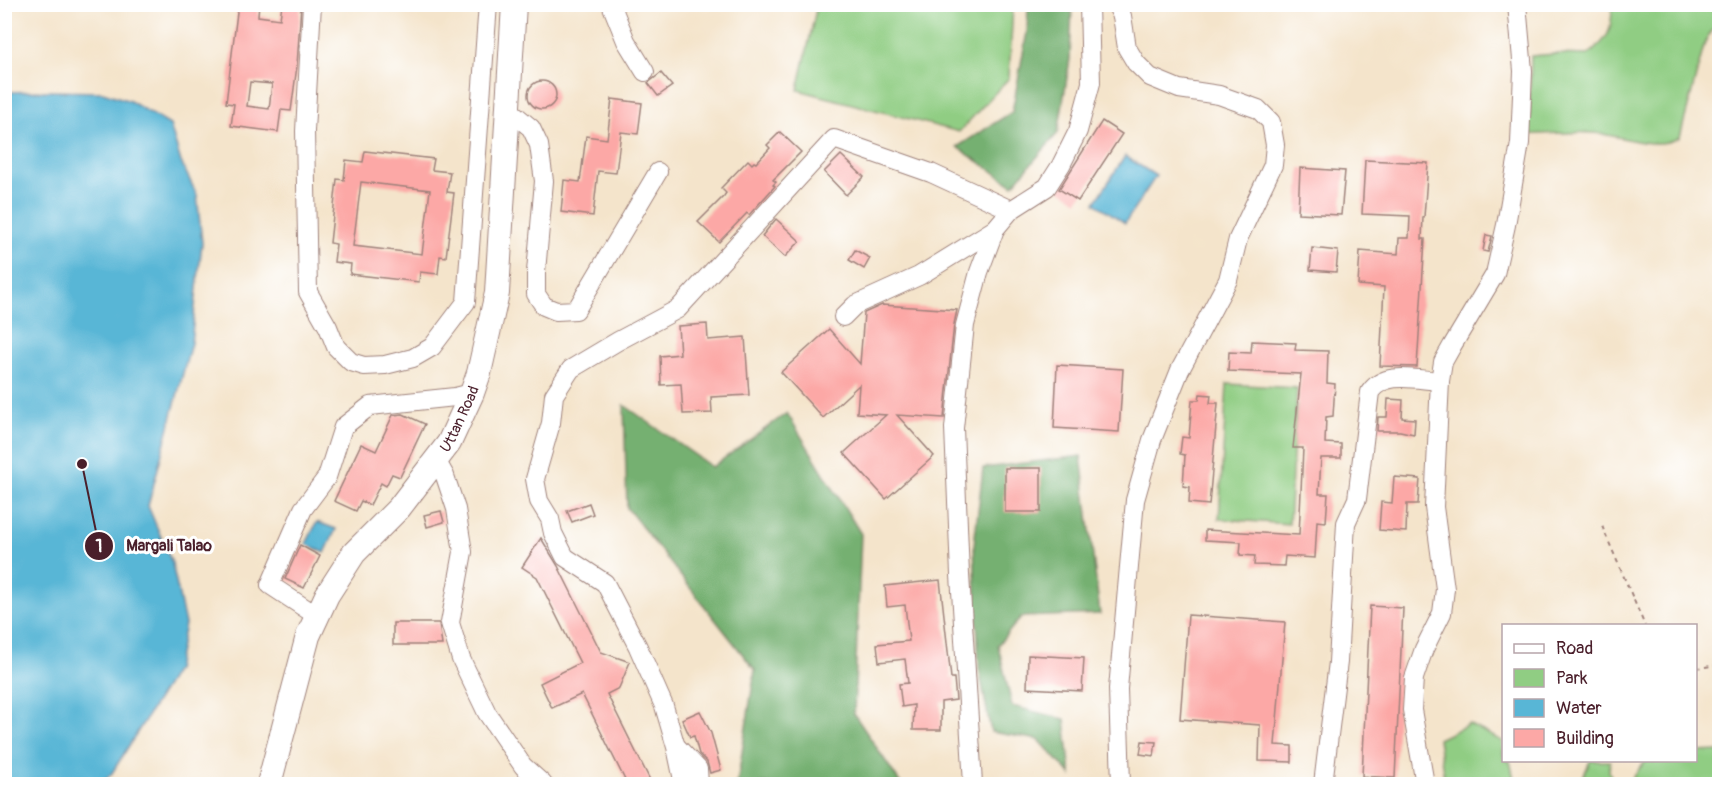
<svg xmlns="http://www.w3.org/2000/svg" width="1724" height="789" font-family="Pangolin,sans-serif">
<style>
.green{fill:#90cd83;stroke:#6d7657;stroke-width:1.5}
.forest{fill:#74b071;stroke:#5f684e;stroke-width:1.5}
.water{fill:#58b6d6;stroke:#516a80;stroke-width:1.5}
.building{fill:#fca8a6;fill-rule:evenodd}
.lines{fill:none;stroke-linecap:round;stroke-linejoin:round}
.minor-casing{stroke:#9f827b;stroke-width:20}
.major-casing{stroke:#9f827b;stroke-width:26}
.path{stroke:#9f827b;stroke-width:2;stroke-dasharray:4.5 4.5;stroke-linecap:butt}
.minor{stroke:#fff;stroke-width:18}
.major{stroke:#fff;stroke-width:24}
.labels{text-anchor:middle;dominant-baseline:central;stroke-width:6;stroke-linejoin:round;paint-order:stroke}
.street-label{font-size:15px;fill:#4a1f2b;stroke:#fff}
.leader{fill:none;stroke:#4a1f2b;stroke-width:2}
.callout-dot{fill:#4a1f2b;stroke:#fff;stroke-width:2}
.mark-label{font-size:18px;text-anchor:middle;font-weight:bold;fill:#fff}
.callout-label{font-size:16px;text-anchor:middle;font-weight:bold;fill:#4a1f2b;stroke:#fff;stroke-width:6;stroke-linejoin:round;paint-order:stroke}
</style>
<rect width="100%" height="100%" fill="#fff"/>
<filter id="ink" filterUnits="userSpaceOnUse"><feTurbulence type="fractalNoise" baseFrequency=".0167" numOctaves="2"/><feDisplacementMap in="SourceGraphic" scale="12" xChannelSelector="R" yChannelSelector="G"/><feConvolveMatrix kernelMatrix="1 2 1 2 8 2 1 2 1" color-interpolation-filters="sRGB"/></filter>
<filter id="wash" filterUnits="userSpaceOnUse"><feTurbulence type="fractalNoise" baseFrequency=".008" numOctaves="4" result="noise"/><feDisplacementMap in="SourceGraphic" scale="24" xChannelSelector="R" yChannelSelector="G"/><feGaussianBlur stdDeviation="1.35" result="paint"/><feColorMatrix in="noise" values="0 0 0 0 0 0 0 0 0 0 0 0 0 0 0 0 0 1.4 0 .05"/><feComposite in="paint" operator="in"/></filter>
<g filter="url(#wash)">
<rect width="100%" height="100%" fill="#f4e4cb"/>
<g class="green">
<path d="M1711,4L1714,8L1715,26L1705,42L1680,137C1656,152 1621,135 1594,133C1572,131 1550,135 1529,134L1531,56L1554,54L1588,55C1609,38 1612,32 1612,5Z"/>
<path d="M817,5H1013L1009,78L959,132L798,90Z"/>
<path d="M1227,384L1297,388L1289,524L1219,519Z"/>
<path d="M1469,724L1502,741L1504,760L1510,761L1515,784H1445L1438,739Z"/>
<path d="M1719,751V784H1628L1645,761L1696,760V752Z"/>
<path d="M1590,761H1610L1609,771L1614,784H1618H1580Z"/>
</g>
<g class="forest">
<path d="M1028,5H1072L1070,59L1058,133L1013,185L957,147L1012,112L1027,32Z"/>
<path d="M624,405L712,467L787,413L861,534L854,714L901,784H737L755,670L627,508Z"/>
<path d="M1081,456L1100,614L1021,617L998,645L1012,706L1065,719L1071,775L1039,740L991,732L979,669L974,545L983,468Z"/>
</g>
<g class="water">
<path d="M47,91L103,92L130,101L170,125L181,162L197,195L202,243L191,343L148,506L172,563L185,624L176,670L112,773L101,784H5V92Z"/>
<path d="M1125,156L1156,176L1125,223L1095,203Z"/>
<path d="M317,522L336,529L325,553L306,544Z"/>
</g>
<g id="blocks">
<g class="building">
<path d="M238,4H259L258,16L280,19L282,4H301L297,66L291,111L281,110L278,132L231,126L234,104L226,103ZM250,82L272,84L269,109L247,106Z"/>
<path d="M661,73L672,86L658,96L648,83Z"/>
<circle cx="542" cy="95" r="14"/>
<path d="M612,99L642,103L638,134L621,132L616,173L598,171L593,216L561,212L564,180L580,182L586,136L607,139Z"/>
<path d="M1102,121L1122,134L1078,201L1059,189Z"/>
<path d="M780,132L801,152L773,180L776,182L773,185L775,186L749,215L747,213L719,242L698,222L724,196L726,193L721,188L748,160L752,164L754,162L756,163L770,148L767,145Z"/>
<path d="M365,151L434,159L432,170L450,172L447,192L454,193L446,257L440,256L438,274L420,272L419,282L350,274L351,264L334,262L336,244L330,243L337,179L344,180L346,160L363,162ZM361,182L430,190L422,254L353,246Z"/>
<path d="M841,155L864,177L846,195L824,172Z"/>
<path d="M1365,160L1428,163L1424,217H1423L1422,239H1425L1417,367L1380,366L1384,287L1358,285L1360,251L1398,254L1399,238H1409L1410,216L1362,214Z"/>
<path d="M1300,168L1345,171L1341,215L1298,213Z"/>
<path d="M776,219L800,241L785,257L762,236Z"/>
<path d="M1486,235L1492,236L1488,252L1483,251Z"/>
<path d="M1312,248L1338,251L1336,272L1310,270Z"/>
<path d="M855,250L870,258L864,269L849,260Z"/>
<path d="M882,305L957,310L954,324L944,418L897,415L934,456L886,499L844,453L886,415L857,413L859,385L823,418L781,372L829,329L860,364L864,313Z"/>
<path d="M707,324L708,340L745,337L749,395L711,397L712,413L683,414L681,384L661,385L660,356L680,354L678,326Z"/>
<path d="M1252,341L1296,343L1295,350L1328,351L1327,383L1335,384L1333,416L1326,417L1325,443L1341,444V458H1321L1319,494H1328L1326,522L1317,521L1315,558L1285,556L1284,566L1254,565L1255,556L1240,555L1241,542L1205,540V530L1299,535L1303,448H1293L1301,374L1228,371L1229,352L1251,353Z"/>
<path d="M1057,365L1123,369L1119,432L1054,428Z"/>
<path d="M1200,394L1211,395L1210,403H1218L1209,505L1189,503L1190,487L1183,486L1185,455L1180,454L1182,437L1189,438L1192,400H1199Z"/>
<path d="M1388,399L1403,400L1402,418L1415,419L1414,434L1400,431H1377L1378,417H1387Z"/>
<path d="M403,414L425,424L400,477L392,474L386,486L381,483L370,505L361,501L356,511L334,501L361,444L376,451L393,415Z"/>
<rect x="1005" y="468" width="36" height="44"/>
<path d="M1394,477L1420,479L1418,504H1407L1406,532L1379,530L1381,502L1392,503Z"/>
<path d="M589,503L593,514L572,522L567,511Z"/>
<path d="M441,511L444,522L427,527L424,515Z"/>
<path d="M541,538L558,566L601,652L630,662L619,688L607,694L652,784H627L582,694L552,708L540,683L580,663L537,577L522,567Z"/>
<path d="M300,545L320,556L304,588L285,579Z"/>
<path d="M940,580L951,678H954L956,700L941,702V730H913L914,705L902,707L899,684L908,683L905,659L879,662L877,644L909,641L905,605L887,607L885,586Z"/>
<path d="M1370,606L1403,608L1395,778L1362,776Z"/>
<path d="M1188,615L1285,622L1275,745L1292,746V762L1259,761L1260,725L1180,719Z"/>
<path d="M393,623H439L442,645H393Z"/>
<path d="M1028,655L1084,658L1082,691L1027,688Z"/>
<path d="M700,711L711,733L721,770L710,773L707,762L699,754L694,736L690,737L682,719Z"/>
<path d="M1142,741L1156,742L1154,756L1140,754Z"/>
</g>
</g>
</g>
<g filter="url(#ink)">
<use href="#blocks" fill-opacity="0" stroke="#9f827b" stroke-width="1.5"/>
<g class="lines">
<g class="minor-casing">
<g id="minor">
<path d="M312,4L305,131L308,292L328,327L336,347L351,362L364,366L385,365L413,358L432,347L466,302L488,4"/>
<path d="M611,4L626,41L645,72"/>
<path d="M1116,4L1122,16L1127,48L1136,63L1150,77L1179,89L1219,95L1258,109L1271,122L1275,145L1273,165L1238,239L1228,280L1180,370L1152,440L1135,500L1118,689L1121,784"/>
<path d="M508,109L531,128L539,145L544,181L536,272V294L544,306L556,311L576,310L658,172"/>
<path d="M843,317L855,305L919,276L995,229"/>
<path d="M436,460L445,476L456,509L463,552L450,623L461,659L487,713L523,766L543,784"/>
<path d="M317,616L270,585L303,509L327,477L343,427L370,406L455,397L472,393"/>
<path d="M677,747L698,769L699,784"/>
<path d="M681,784L683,780L676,747L664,706L638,647L605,583L565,557L553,533L550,519L539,501L535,479L551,423L554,395L571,369L618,341L678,309L834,139L931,173L1011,210"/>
<path d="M973,784L960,575L954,428L965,325L979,272L995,229L1011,210L1047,187L1061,165L1078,131L1091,83L1089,4"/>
<path d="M1323,784L1338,662L1346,523L1357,499L1370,392C1385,370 1417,380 1440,381"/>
<path d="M1425,784L1412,710L1414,678L1424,649L1442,613L1445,589L1434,507L1440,381L1443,362L1452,346L1495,274L1506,225L1520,143L1523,71L1517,4"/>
</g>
</g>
<g class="major-casing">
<g id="major">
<path id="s1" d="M269,784L308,636L327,595L354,553L399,508L449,443L472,393L479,373L497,293L514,4"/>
</g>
</g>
<g class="path">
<path d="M1602,526L1645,626"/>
<path d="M1696,668L1720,665"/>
</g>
<use href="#minor" class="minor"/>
<use href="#major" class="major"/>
</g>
</g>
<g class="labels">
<g class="street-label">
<text stroke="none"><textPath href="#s1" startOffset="420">Uttan Road</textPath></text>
</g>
</g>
<path class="leader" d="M82 464L99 546"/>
<g class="callout-dot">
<circle cx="82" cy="464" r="6"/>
<circle cx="99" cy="546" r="15"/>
</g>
<g class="mark-label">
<text x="99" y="552">1</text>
</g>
<g class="callout-label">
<text x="169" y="551">Margali Talao</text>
</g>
<rect width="1724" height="789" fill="none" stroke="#fff" stroke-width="24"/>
<rect x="1502" y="624" width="195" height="138" fill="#ffffff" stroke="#b7a5aa" stroke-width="1.5"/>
<rect x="1514" y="644" width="30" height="9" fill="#ffffff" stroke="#b7a5aa" stroke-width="1.5"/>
<text x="1556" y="654" font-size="18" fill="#4a1f2b">Road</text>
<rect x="1514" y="669" width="30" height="18" fill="#90cd83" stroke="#b7a5aa" stroke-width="1.5"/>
<text x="1556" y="684" font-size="18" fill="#4a1f2b">Park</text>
<rect x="1514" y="699" width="30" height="18" fill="#58b6d6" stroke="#b7a5aa" stroke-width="1.5"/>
<text x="1556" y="714" font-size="18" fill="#4a1f2b">Water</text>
<rect x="1514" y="729" width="30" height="18" fill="#fca8a6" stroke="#b7a5aa" stroke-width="1.5"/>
<text x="1556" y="744" font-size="18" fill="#4a1f2b">Building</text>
</svg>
